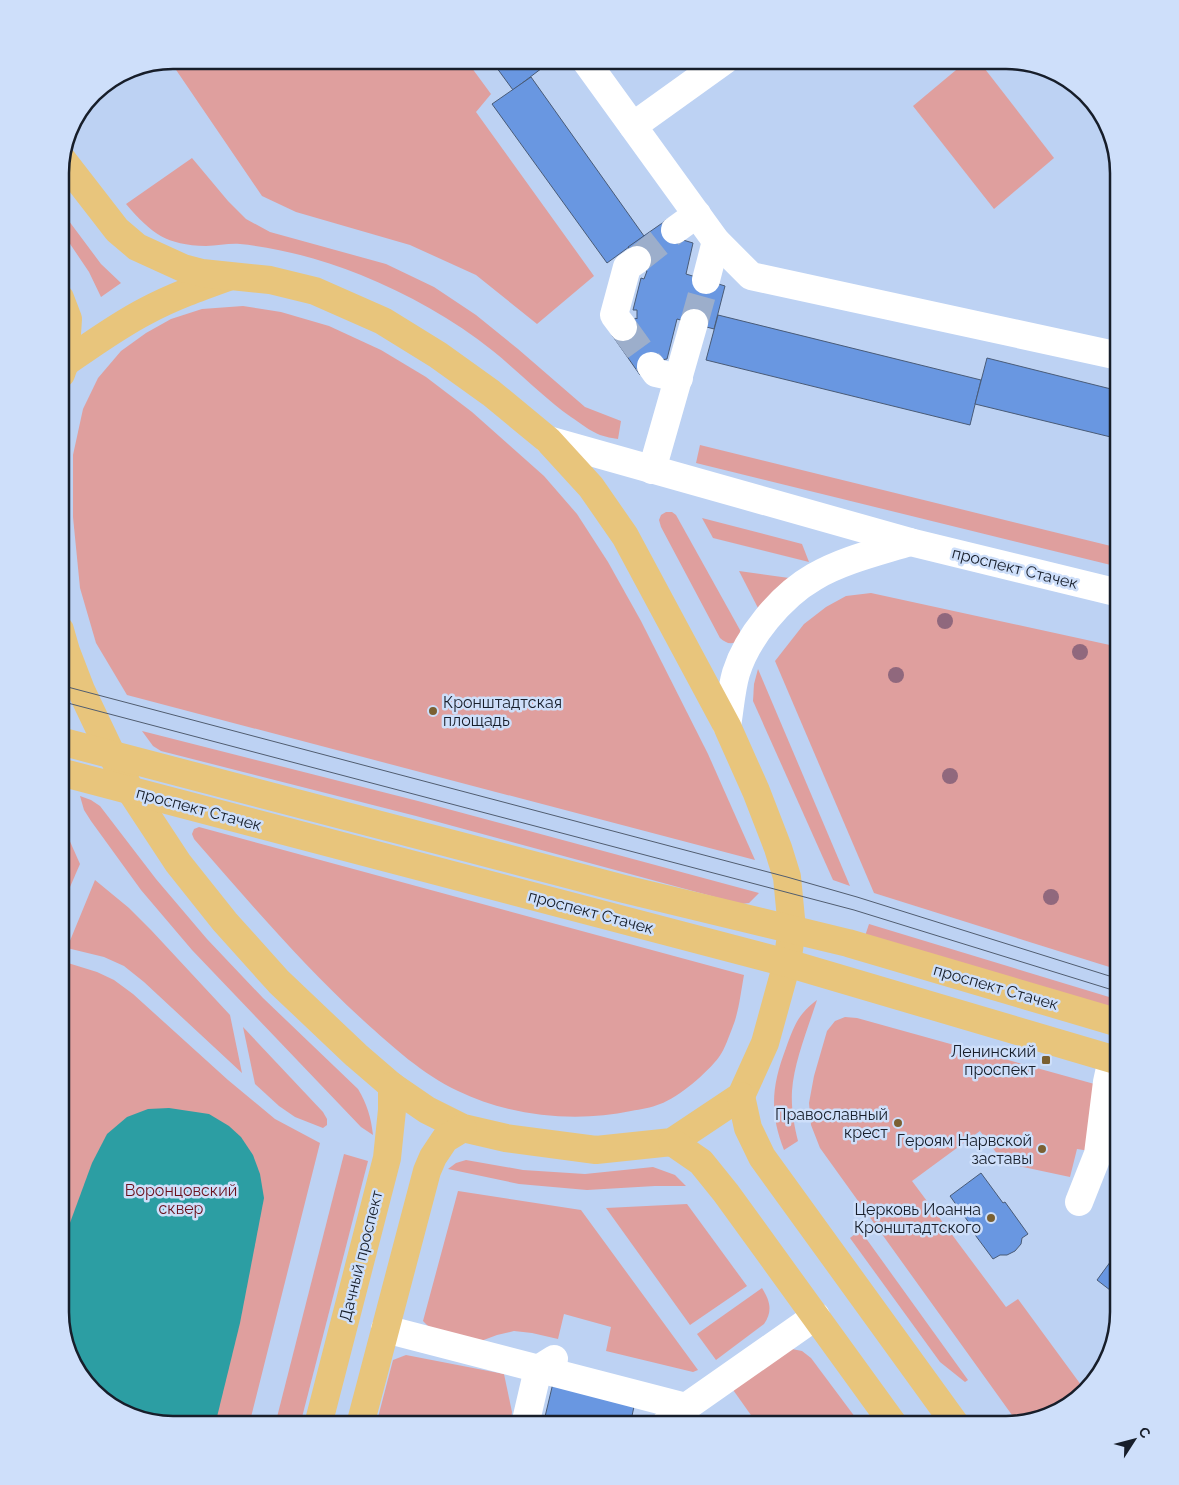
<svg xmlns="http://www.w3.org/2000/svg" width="1179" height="1485" font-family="Raleway,sans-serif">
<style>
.green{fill:#df9f9e}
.water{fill:#2c9ea3}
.building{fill:#6997e1;stroke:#495b77}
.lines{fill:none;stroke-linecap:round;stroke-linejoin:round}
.minor-tunnel{stroke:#9caecb;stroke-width:28;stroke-dasharray:28 14;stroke-linecap:butt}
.minor{stroke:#fff;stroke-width:28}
.major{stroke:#e8c57c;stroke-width:28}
.tram{stroke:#515d70;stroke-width:1}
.tree{fill:#90687d}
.poi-dot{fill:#7a6032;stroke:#cedffa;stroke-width:2}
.labels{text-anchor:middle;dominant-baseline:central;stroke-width:5;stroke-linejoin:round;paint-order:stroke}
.street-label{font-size:16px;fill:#171e2a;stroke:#cedffa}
.poi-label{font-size:16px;fill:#171e2a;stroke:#cedffa;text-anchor:end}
.park-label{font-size:16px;fill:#6b111d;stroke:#cedffa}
.rim{fill:none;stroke:#171e2a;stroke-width:2.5}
</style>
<rect width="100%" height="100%" fill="#bdd2f3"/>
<g class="green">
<path d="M173,60H466L491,94L476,112L594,276L537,324L476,275L410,245L296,212L262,196L170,61Z"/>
<path d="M968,60H978L1054,158L994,209L913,106Z"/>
<path d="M192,158L228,201L246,219L270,232L386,264L434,287L476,315L518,349L585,407L621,421L618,439C612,438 606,437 600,435C590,431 580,423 571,417C543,397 519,372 493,351C453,319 408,294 361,275C323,260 282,248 240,244C229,243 218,246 206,246C166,245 152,234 126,204Z"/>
<path d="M60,209L101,264L121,283L101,297L89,272L60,229Z"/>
<path d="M243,306L281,312L329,326L381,350L426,377L472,412L544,476L577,514L608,562L641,621L708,754L755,860L127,695L96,643L80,588L73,517V455L83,409L98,378L121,351L146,333L171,319L202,309Z"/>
<path d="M700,445L1119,548V567L696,463Z"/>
<path d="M666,512H672L676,515L740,630V638C733,646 727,644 720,638L661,527L659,520L661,515Z"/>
<path d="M702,518L802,544L809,562L713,538Z"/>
<path d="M739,571L789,578L758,608Z"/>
<path d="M871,593L1119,647V970L874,893L775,661L804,624L826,607L846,596Z"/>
<path d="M758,669L850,886L833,880L753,701L754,684Z"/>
<path d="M142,731L418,801L759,893L749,903L741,904L416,816L161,751L153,746Z"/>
<path d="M80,796L91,800L100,806L156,879L207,939L263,998L358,1089C367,1104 371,1117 373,1135L361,1127L192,950L141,890L91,821L84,810Z"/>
<path d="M60,819L80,864L60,910Z"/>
<path d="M199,827L744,975C741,991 739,1011 733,1026C729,1036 725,1049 719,1057C708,1072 678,1098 660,1104C651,1108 641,1109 631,1111C575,1123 509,1116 458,1091C422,1074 393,1047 364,1021C303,965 249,902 194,839L192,834L194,829Z"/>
<path d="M95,880L129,908L151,930L230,1015L242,1073L144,982L124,966L104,957L67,948Z"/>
<path d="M869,924L1119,1000V1013L865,936Z"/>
<path d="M68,963L97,972L114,980L133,994L228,1080L275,1119L320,1143L249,1425H173L117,1410L79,1375L60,1312V964Z"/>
<path d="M817,1000C808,1028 794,1062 792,1091C791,1108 794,1125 798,1141L784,1150C769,1112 772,1085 786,1048C794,1026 798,1014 817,1000Z"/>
<path d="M845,1017L857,1018L1098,1085L1090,1151L1077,1149L1070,1177L1004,1163L980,1131L912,1181L1006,1307L1018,1299L1084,1389L1069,1406L1017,1422L820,1148L811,1125L809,1103L814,1076L827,1031L835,1021Z"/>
<path d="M243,1027L323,1112L327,1119V1125L323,1128L295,1117L279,1106L255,1084Z"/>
<path d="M344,1154L368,1161L300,1425H275Z"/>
<path d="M466,1160L523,1170L585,1174L653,1167L675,1175L686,1186H655L587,1190L519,1184L448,1169L456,1163Z"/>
<path d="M458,1191L581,1210L698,1370L693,1372L606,1351L611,1327L564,1314L558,1339L532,1333L514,1331L497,1335L481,1341L432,1330L423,1321Z"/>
<path d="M687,1204L747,1286L690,1325L606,1208Z"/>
<path d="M860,1230L968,1380L965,1382L940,1362L850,1238Z"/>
<path d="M762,1288C770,1301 773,1311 764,1324L716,1360L697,1334Z"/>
<path d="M792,1349L802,1351L811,1358L861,1425H758L731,1387Z"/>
<path d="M406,1355L504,1374L512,1412L510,1425H376L393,1360Z"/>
</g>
<path class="water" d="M169,1108L209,1114L229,1126L241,1137L253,1155L260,1174L264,1198L240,1323L215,1425H173L117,1410L79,1375L60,1312V1250L92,1163L107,1134L127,1117L148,1109Z"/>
<g class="building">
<path d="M491,60H549L550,62L513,90Z"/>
<path d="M531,77L644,236L607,263L492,104Z"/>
<path d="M668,219L683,240L693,243L686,274L725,286L714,329L677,319L667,359L661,360L640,375L612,335L636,318L637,319V310H633L641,278L644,279L647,271H646L628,247Z"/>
<path d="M718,315L981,380L970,425L706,360Z"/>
<path d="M987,358L1119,391V439L975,404Z"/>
<path d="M981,1173L1003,1203L1005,1202L1028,1234L1022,1238L1021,1244L1015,1251L1007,1255H1000L993,1259L970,1228L972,1227L950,1196Z"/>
<path d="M1119,1250V1297L1097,1280Z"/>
<path d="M553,1383L635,1402L630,1425H558L544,1421Z"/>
</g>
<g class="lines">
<g class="minor-tunnel">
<path d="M637,260L675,230"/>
<path d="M694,323L706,280"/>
<path d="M623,327L651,366"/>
</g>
<g class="minor">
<path d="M585,60L716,241L751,276L1119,356"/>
<path d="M633,126L725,60"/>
<path d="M675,230L697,214"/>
<path d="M706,280L716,241"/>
<path d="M623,327L614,315L627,267L637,260"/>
<path d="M651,366L656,373L679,378"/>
<path d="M548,440L910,542L1119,593"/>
<path d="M652,470L694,323"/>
<path d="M727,726C730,709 731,690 736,673C747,637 781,596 814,577C843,560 878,552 910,542"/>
<path d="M1079,1202L1098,1154L1107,1082L1112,1059"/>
<path d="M385,1329L686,1407"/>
<path d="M525,1425L538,1369L554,1359"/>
<path d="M664,1425L686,1407L816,1316"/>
</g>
<g class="major">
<path d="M60,298L68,319L65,363L61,374"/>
<path d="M65,363C91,345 117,326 146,311C172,297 200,287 228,277"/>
<path d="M60,630L66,651L81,690L111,753L130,790L178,863L225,922L279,982L356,1055L392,1086L427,1110L463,1128L506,1138L596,1150L672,1142L741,1096L765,1043L787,963L792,929L787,877L778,848L756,791L727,726L625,536L591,487L548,440L491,393L438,355L383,321L315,291L270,280L202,273L183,268L137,247L117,230L62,159"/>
<path d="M60,741L624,889L848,943L1119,1023"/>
<path d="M60,772L787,963L1119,1061"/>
<path d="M741,1096L748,1128L762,1157L956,1425"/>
<path d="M672,1142L701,1162L726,1193L894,1425"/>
<path d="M318,1425L387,1158L392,1110V1086"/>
<path d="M360,1425L427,1171L433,1157L445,1139L463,1128"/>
</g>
<g class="tram">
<path d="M60,685L787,877L857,897L1119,979"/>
<path d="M60,701L854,910L1119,992"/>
</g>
</g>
<g class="tree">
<circle cx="945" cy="621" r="8"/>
<circle cx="1080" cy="652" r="8"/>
<circle cx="896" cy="675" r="8"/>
<circle cx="950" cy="776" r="8"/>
<circle cx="1051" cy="897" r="8"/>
</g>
<g class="poi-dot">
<circle cx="433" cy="711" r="5"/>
<rect x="1041" y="1055" width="10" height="10" rx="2.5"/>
<circle cx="898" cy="1123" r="5"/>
<circle cx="1042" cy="1149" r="5"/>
<circle cx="991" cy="1218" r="5"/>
</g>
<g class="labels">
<g class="street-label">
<text transform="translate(1015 568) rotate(14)">проспект Стачек</text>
<text transform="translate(199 809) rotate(15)">проспект Стачек</text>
<text transform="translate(591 912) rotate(15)">проспект Стачек</text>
<text transform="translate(996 987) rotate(16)">проспект Стачек</text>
<text transform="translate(361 1256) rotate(-76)">Дачный проспект</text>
</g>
<g class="poi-label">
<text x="443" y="702" text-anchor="start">Кронштадтская<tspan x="443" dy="18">площадь</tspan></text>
<text x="1036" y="1051">Ленинский<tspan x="1036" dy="18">проспект</tspan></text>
<text x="888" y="1114">Православный<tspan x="888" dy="18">крест</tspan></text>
<text x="1032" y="1140">Героям Нарвской<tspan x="1032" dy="18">заставы</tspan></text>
<text x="981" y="1209">Церковь Иоанна<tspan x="981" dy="18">Кронштадтского</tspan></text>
</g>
<g class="park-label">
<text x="181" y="1190">Воронцовский<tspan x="181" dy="18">сквер</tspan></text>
</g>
</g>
<path d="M0 0H1179V1485H0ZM173 69H1006A104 104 0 0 1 1110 173V1312A104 104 0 0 1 1006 1416H173A104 104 0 0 1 69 1312V173A104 104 0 0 1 173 69Z" fill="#cedffa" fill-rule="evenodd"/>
<path class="rim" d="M173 69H1006A104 104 0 0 1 1110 173V1312A104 104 0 0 1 1006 1416H173A104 104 0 0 1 69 1312V173A104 104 0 0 1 173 69Z"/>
<g transform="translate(1134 1440) rotate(54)" stroke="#cedffa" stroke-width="4" paint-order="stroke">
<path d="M0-4L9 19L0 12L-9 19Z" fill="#171e2a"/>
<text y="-8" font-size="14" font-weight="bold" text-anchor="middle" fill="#171e2a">С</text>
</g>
</svg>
